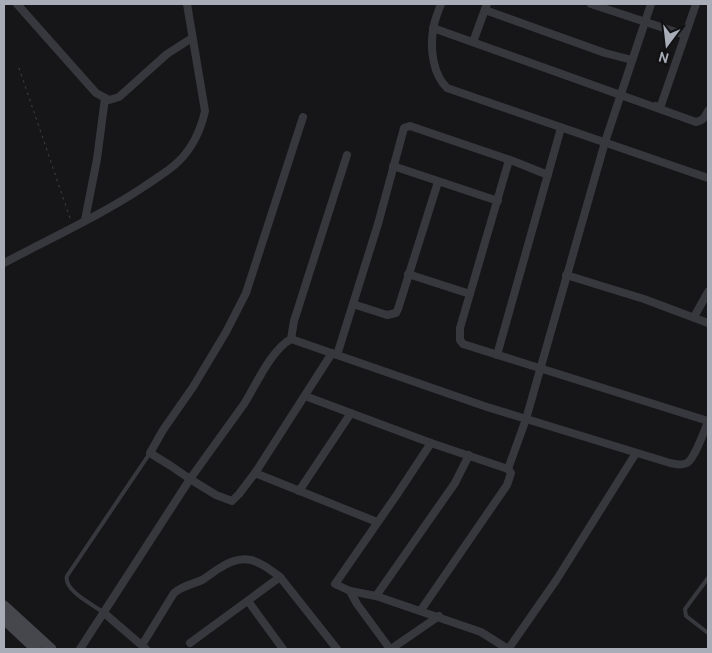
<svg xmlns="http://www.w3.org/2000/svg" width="712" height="653" font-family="Cabin,sans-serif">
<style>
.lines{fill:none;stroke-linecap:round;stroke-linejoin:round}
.path{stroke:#3d3f44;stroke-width:1;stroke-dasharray:2.5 4;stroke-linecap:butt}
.service{stroke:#37383d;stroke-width:4}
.minor{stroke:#37383d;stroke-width:8}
.secondary{stroke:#45474d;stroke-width:11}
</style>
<rect width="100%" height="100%" fill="#161618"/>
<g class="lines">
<path class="path" d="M19,68L71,221"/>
<g class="service">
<path d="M708,578L685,609L686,616L708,633"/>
<path d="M103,612C93,605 63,590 67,576L150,453"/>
</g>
<g class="minor">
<path d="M17,4L96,93L109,100L119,97L167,54L192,38"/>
<path d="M441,4C438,12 434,21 433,30C430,50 433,74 447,88L708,178"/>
<path d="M591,4L685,35"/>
<path d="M485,10L605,53L632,60"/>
<path d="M433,28L696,122C704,120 705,117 708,111"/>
<path d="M473,42L487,4"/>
<path d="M656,106L660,108L696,4"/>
<path d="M303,117L246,293L226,332L193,387L163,430L150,453L171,466L190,479C208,454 226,429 244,404C256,385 271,350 291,339L487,407L670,463C676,464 681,466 687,463C695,458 704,431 708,422"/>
<path d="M509,160L460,328V340L463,344L708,421"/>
<path d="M393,166L498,201"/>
<path d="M85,220L97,159L105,98"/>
<path d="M4,263C51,238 100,216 145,186C156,178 169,171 179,161C192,148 201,129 205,111L187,4"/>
<path d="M408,274L470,294"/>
<path d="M566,275L644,299L708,323"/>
<path d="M353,304L387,315L396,313L398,309L438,182"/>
<path d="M694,317L708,292"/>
<path d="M291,339L294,321L347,155"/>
<path d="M337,355L378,224L404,128L410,126L513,161L548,175"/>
<path d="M497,355L561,128"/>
<path d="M305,396L431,443L508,469L511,473L507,485L421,610"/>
<path d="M431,443L396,496L335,584L350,591L376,596L481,632L508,649"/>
<path d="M508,469L526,419L605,142L651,4"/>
<path d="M255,473L377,522"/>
<path d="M299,491L351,413"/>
<path d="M350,591L357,604L390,649"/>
<path d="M376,596L455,483L469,455"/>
<path d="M248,601L283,649"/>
<path d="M103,612L146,649"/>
<path d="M190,643L280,577L337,649"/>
<path d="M142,645L174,593C184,585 191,585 202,580C207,577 212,573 218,569C245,551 257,560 280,577"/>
<path d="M509,648L557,579L636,453"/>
<path d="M80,649L190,479L216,495L232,501L239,494L255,473L332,353"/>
<path d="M391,649L439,616"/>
</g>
<g class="secondary">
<path d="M4,606L51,649"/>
<path d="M4,619L36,649"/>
</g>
</g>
<rect width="712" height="653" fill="none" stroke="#a8adb8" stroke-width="10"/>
<g transform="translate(667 45) rotate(195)" stroke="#111113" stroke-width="4" paint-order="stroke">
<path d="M0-4L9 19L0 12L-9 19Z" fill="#a8adb8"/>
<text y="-8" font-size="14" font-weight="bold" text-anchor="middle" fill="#a8adb8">N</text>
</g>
</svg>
